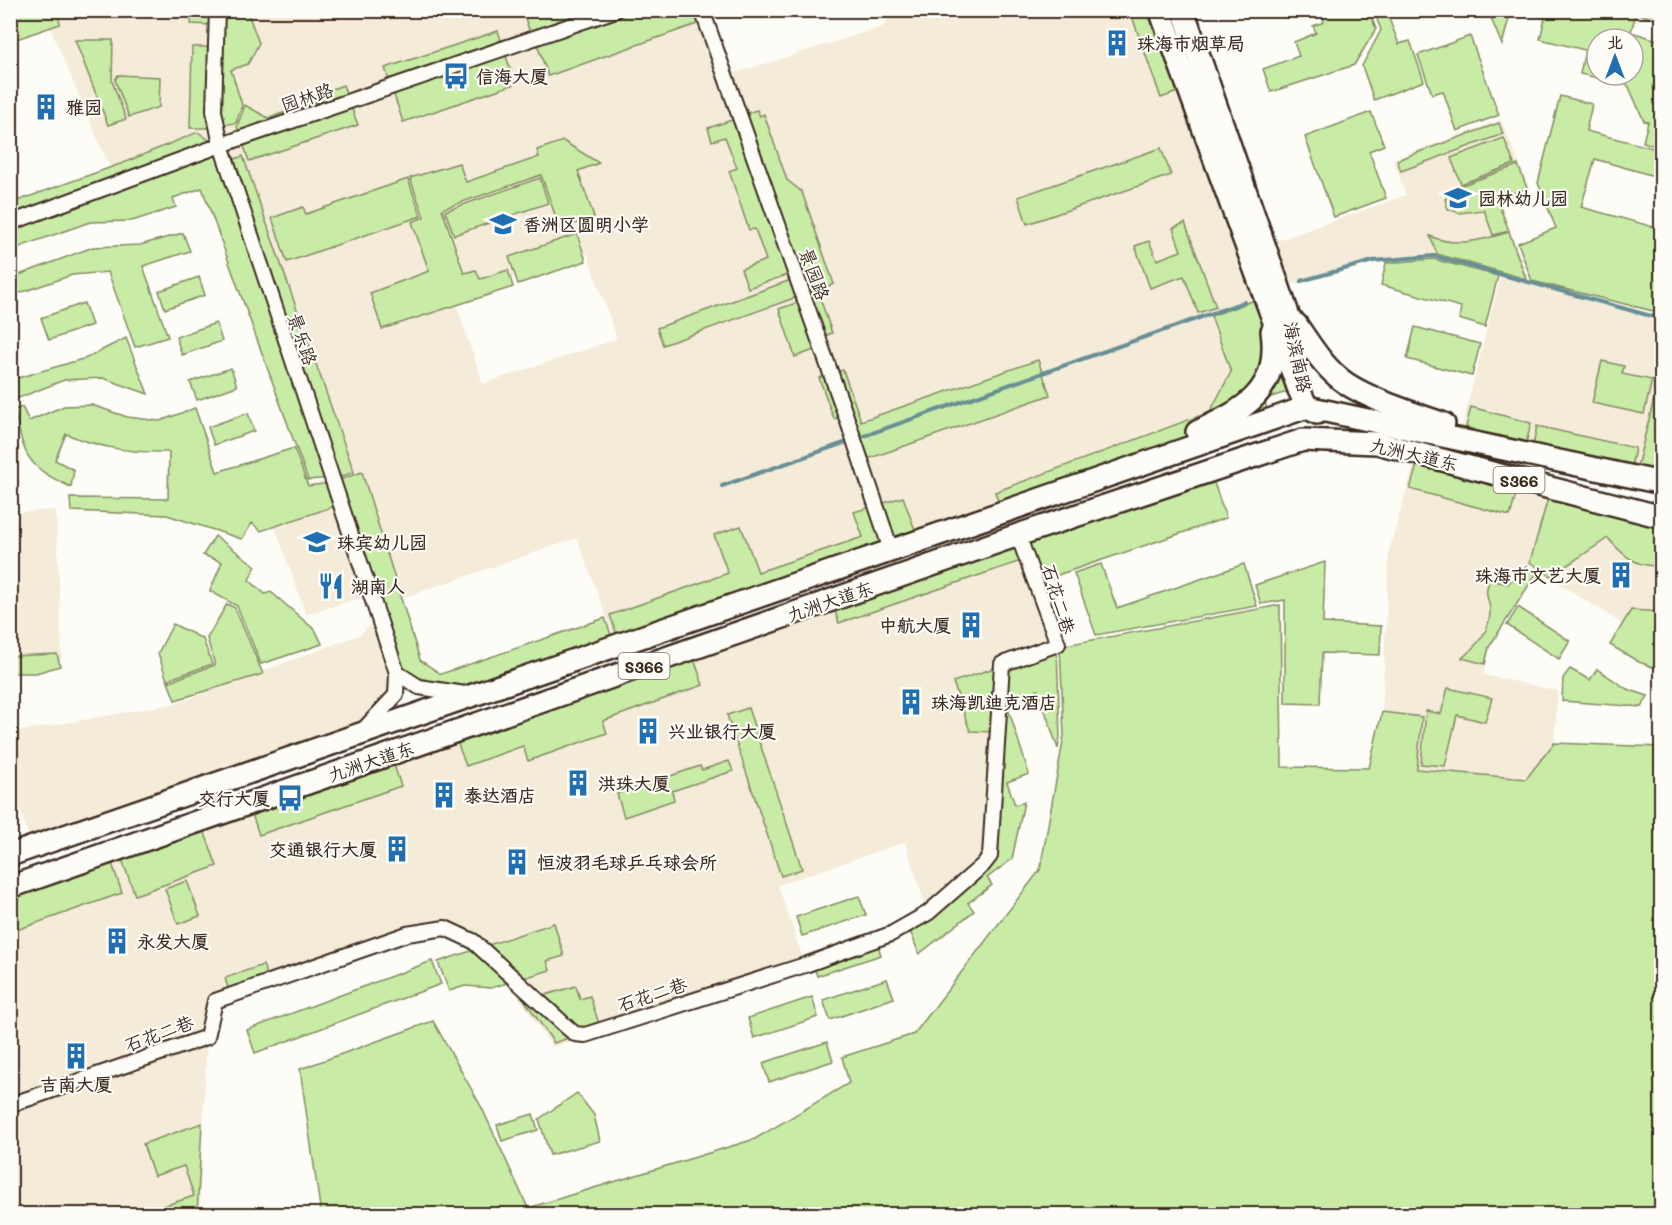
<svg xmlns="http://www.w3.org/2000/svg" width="1672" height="1225" font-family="Mali,'LXGW WenKai TC',sans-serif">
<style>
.built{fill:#f4ebd9;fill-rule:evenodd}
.green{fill:#c8eca5;stroke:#828b62;stroke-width:1.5;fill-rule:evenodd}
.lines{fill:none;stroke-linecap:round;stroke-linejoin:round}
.stream{stroke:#678f95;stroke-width:4}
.street-casing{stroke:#3b2a1e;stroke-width:18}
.primary-casing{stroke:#3b2a1e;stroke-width:26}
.street{stroke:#fdfcf7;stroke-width:14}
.primary{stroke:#fdfcf7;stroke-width:21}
.labels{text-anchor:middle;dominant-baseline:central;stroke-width:4.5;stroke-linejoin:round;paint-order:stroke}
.shield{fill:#fdfcf7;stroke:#75695f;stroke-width:1.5}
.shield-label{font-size:16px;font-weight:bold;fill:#3b2a1e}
.poi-label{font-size:18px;font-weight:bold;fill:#3b2a1e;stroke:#fdfcf7;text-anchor:start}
.street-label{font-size:18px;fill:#3b2a1e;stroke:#fdfcf7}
</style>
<rect width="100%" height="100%" fill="#fdfcf7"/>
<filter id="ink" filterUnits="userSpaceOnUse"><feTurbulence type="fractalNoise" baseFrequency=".0167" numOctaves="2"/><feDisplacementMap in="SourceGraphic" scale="12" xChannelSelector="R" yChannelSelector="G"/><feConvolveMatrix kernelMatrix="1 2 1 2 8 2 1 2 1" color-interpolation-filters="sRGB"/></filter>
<g filter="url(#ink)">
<g class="built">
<path d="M59,10L702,11L726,76L882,27L896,11H1160L1268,307L1215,423L617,645L577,538L376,607L371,594L306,615L262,489L334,481L221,145L117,184L50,28L60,24ZM587,253L617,339L483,384L454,298Z"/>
<path d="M1501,120L1530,190L1500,202L1530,283L1661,319V355L1653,387L1661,389V483L1461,430L1501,275L1433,256L1373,261L1280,288L1265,245L1406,195L1393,159Z"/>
<path d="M10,417L21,456L11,496H10Z"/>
<path d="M1417,454L1661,517V648L1526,563L1506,581L1484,675L1558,691L1554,743L1526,779L1417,768L1422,717L1382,712L1389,551Z"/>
<path d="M56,510L62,660L11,666L10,519L21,512Z"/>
<path d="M1018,535L1060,645L1003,665L990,856L928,913L905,842L778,885L805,965L552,1047L501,971L473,940L445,928L216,1001L207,1037L199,1214H11L10,887Z"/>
<path d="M379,618L396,695L357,735L32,848L11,779L10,733L178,703L359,635Z"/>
</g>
<g class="green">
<path d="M522,10L607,11L531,35Z"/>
<path d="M10,11H58L60,24L11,41Z"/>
<path d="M192,11H212V25L191,24Z"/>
<path d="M219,11H247L259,43L248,64L231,70L242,105L236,123L220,125Z"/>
<path d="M627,11H696L700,23L548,76L536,41Z"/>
<path d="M1130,11H1158L1186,89L1161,98Z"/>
<path d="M1330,11H1369L1376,29L1354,65L1271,92L1263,69L1299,56L1294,42L1316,33L1313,26L1324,22L1322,14Z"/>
<path d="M1374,11H1386L1399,44L1410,41L1424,81L1374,100L1362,66L1381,30Z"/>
<path d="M1488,11H1511L1502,45Z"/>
<path d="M1518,11H1653L1651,18L1636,13L1631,32L1661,41V71L1657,70L1653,87L1661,90V148L1643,142L1648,122L1644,121L1628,85L1580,74L1585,50L1540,39L1545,18ZM1597,39H1633V75H1597Z"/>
<path d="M498,31L515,84L403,122L385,68Z"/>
<path d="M1470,36L1499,115L1457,131L1443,91L1432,94L1418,55Z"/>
<path d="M75,40H113L112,81L126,119L108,125Z"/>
<path d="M192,47H212L213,128H190Z"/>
<path d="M118,75L160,77L159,107L129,117L115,80Z"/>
<path d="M343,85L358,125L249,161L237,126L245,105L268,118L321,100L319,94Z"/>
<path d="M1560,96L1592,104L1586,131L1661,150V178L1595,159L1581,207L1661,229V313L1532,281L1518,243L1556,228L1538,183Z"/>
<path d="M757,110L760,116L764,114L787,180L802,192L834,284L806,294L741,115Z"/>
<path d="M1371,112L1384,145L1369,151L1386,198L1334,217L1305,137Z"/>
<path d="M738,118L793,273L748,288L741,269L766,260L755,229L749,230L729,171L737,168L725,137L712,141L708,128Z"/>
<path d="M1499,123L1503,134L1401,171L1397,160Z"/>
<path d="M198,132L220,148L330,478L308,480L202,188L173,198L176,207L132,221L90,222L11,250V203L123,163Z"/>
<path d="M1504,138L1514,164L1461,184L1451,158Z"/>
<path d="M563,141L599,163L578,171L594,217L560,229L541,175L442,209L464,273L476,270L480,279L508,270L513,287L382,329L370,293L429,271L412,222L424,217L410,178L459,163L466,182L539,157L537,150Z"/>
<path d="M1161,148L1171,175L1027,224L1018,197Z"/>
<path d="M243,156L354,472L338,478L230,161Z"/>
<path d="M1518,165L1527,188L1497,200L1509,231L1493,235L1484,210L1459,213L1448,209L1445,199L1453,194L1457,187Z"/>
<path d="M540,178L548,203L454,235L445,211Z"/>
<path d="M408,179L421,216L287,262L272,218L303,207L306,214Z"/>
<path d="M1185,223L1216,307L1198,313L1184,276L1150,288L1135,246L1149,241L1157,260L1181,251L1173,228Z"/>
<path d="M1509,232L1526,279L1437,254L1430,236C1456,248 1483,240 1509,232Z"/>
<path d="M183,233L190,251L143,266L168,337L135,347L108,272L72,275L11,296V278L93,247L140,245Z"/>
<path d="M577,234L586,261L518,284L509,257Z"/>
<path d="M1433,259L1498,276L1485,327L1459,319L1461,307L1381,285L1386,263Z"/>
<path d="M199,277L205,295L165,309L159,291Z"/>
<path d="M791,280L797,297L663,345L657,328Z"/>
<path d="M819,295L832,333L822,337L825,346L795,357L779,309Z"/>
<path d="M1263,297L1296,389L1265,399L1268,418L1001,509L995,492L1210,412L1231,372L1211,316Z"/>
<path d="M84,303L92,325L49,340L41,318Z"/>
<path d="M216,323L222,341L182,355L176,337Z"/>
<path d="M1415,327L1480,344L1472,376L1407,359Z"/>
<path d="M126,338L148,394L103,378L64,380L11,401V380L86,358Z"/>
<path d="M1038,360L1050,395L859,462L842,417L834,419L819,378L843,370L861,421Z"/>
<path d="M1602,361L1624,366L1622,374L1652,380L1644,414L1592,403Z"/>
<path d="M231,368L237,386L197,400L190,382Z"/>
<path d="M1656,391L1661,392V477L1636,471Z"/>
<path d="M92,405L127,417L160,421L195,408L217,472L294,448L308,486L331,483L338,505L261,531L252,523L242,539L167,515L71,511L70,498L168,499L169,452C131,453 101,448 66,434L55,460L74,470L71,487C25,466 25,456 14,410L22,407L29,421L64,406Z"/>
<path d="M1471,407L1531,423L1525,448L1466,427Z"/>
<path d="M248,413L254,431L214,445L208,427Z"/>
<path d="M1537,426L1635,448L1630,472L1532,450Z"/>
<path d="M1419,458L1519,484L1510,516L1410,489Z"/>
<path d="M362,472L420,660L441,674L605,618L614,643L473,692L421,685L400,670L339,480Z"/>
<path d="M1211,474L1226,518L1040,581L1025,537Z"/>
<path d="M1550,491L1661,521V565C1638,569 1622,555 1608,538L1551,576L1530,562Z"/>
<path d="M903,497L918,538L619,641L610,615L728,573L714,535L741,526L758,572L863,537L854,512Z"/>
<path d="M215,536L256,566L249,580L265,594L271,592L316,631L322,644L261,664L237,606L210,591L222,562L203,555Z"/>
<path d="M1014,540L1021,561L839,623L832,603Z"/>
<path d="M1325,562L1323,623L1381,626L1380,655L1322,653L1320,704L1285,703V600L1261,604L1255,585Z"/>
<path d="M1101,564L1117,608L1244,564L1257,606L1096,635L1074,573Z"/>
<path d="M1526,566L1536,574L1489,647L1485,664L1462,658C1477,645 1491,631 1490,609C1488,594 1484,597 1489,580L1508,584Z"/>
<path d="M227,604L235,608L263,674L175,700L168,682L215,665L207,638Z"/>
<path d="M1280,605L1282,767L1369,768L1382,712L1422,717L1417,769L1526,779L1554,743L1661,747V1214H321L300,1069L433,1021L482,1108L528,1208L755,1139L849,1083L842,1057L914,1034L1040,870L1064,736L1060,646Z"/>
<path d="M1518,607L1570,641L1559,659L1507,625Z"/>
<path d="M1631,610L1661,612V670L1639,662L1610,645Z"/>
<path d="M173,624L203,639L212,664L167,680L158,653Z"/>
<path d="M1057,649L1060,737L1058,749L1038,690L1003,701L1006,667Z"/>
<path d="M692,653L703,685L603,721L607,733L528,761L523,746L466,766L455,736Z"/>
<path d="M57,654L60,666L36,673H11V656Z"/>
<path d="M997,667L993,732L970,731L953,682Z"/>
<path d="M1570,669L1590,680L1597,669L1627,689L1648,696L1642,707L1562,701L1563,678Z"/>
<path d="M1448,688L1492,698L1485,722L1457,715L1445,766L1421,764L1426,711L1441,714Z"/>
<path d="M748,708L802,869L781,876L727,715Z"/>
<path d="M1003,708H1008L1029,774L1007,782L1015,805L1024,802L1012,859L987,878L992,885L968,903L974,911L919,954L909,928L987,866Z"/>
<path d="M392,759L401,786L259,835L250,808Z"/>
<path d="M729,761L733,771L672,791L674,800L624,817L617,794L700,766L702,770Z"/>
<path d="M202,825L217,866L135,895L120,854Z"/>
<path d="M110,857L122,893L11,932L10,891Z"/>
<path d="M187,881L200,916L178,924L165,889Z"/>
<path d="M859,896L866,915L802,936L796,917Z"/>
<path d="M554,923L564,956L547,961L550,970L491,988L465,986L449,991L438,962Z"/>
<path d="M875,936L881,955L817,976L811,957Z"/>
<path d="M432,961L441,984L255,1053L247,1030Z"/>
<path d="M263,965L268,980L230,994L225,978Z"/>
<path d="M887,979L894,998L830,1020L823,1000Z"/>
<path d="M576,986L580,999L590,996L600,1027L554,1043L525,1001Z"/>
<path d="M812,997L818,1017L754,1038L748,1018Z"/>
<path d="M827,1042L833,1061L769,1082L763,1063Z"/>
<path d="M577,1093L594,1115L600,1141L550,1155L539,1119Z"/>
<path d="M533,1114L538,1130L502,1141L497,1125Z"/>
<path d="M202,1123L197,1214H139L194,1196L184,1166L154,1176L143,1144Z"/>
</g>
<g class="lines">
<g class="stream">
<path d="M1301,281L1373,261L1434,256L1662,319"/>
<path d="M722,486L1244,302"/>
</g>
<g class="street-casing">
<g id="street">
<path d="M217,10L214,111L221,145C279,321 339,497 397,673L396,695L365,728"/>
<path d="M702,10L847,419L891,550"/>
<path d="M10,223L221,145L616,10"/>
<path d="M397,673L419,687L465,694"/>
<path d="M10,1105L207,1037L215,1001L407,934L445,928L473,941L568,1028L575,1034L585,1035L805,965L891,934L928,913L983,865L990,856L1002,664L1058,644L1018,535"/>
</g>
</g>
<g class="primary-casing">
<g id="primary">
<path d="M1160,10L1299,390L1307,407L1317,413"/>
<path d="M1183,10L1287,311L1298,353"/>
<path d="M1296,324C1309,343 1321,363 1339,378C1361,397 1416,414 1444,424"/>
<path d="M1197,432C1245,409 1280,392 1272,331"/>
<path d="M10,855L1307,407L1662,483"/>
<path d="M10,887L1018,535L1303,440L1377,443L1662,517"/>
</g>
</g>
<use href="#street" class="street"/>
<use href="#primary" class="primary"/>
</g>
</g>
<defs>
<g id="building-bare" transform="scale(2.07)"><path d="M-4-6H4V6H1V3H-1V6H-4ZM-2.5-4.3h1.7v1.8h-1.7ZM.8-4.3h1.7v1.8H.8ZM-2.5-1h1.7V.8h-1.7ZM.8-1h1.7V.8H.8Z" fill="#1f6fb2" stroke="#fdfcf7" stroke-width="2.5" paint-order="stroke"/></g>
<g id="bus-bare" transform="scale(2.07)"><path d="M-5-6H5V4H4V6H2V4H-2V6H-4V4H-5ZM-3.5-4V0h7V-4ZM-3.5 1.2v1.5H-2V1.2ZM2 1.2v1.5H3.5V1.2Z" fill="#1f6fb2" stroke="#fdfcf7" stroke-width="2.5" paint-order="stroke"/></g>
<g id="school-bare" transform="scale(2.07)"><path d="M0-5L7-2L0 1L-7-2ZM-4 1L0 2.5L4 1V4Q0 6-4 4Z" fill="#1f6fb2" stroke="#fdfcf7" stroke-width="2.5" paint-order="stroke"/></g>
<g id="restaurant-bare" transform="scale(2.07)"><path d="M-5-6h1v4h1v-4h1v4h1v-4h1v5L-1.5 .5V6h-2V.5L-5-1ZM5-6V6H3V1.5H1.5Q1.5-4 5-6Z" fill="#1f6fb2" stroke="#fdfcf7" stroke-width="2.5" paint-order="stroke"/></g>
</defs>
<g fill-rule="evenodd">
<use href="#building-bare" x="1117" y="43"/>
<use href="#bus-bare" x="456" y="76"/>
<use href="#building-bare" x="46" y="107"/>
<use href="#school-bare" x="1458" y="198"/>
<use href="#school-bare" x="503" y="224"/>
<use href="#school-bare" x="317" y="542"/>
<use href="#building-bare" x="1621" y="575"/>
<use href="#restaurant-bare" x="331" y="586"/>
<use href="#building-bare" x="971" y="625"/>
<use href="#building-bare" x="911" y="702"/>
<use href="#building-bare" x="648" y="731"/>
<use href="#building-bare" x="578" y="783"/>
<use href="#building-bare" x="444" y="795"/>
<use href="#bus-bare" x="290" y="798"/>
<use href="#building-bare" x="397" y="849"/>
<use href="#building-bare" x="517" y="862"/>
<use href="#building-bare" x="117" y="941"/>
<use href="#building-bare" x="76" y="1056"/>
</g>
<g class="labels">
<g class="shield">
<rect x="1493.5" y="467" width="51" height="26" rx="4.5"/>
<rect x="618.5" y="653" width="51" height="26" rx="4.5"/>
</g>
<g class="shield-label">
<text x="1519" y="480">S366</text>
<text x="644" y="666">S366</text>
</g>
<g class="poi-label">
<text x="1137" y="43">珠海市烟草局</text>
<text x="476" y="76">信海大厦</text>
<text x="66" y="107">雅园</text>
<text x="1478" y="198">园林幼儿园</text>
<text x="523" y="224">香洲区圆明小学</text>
<text x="337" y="542">珠宾幼儿园</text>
<text x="1601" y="575" text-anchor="end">珠海市文艺大厦</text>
<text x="351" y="586">湖南人</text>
<text x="951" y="625" text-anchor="end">中航大厦</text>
<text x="931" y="702">珠海凯迪克酒店</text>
<text x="668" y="731">兴业银行大厦</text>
<text x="598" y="783">洪珠大厦</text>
<text x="464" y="795">泰达酒店</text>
<text x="270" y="798" text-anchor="end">交行大厦</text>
<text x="377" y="849" text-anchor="end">交通银行大厦</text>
<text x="537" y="862">恒波羽毛球乒乓球会所</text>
<text x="137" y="941">永发大厦</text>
<text x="76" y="1084" text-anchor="middle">吉南大厦</text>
</g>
<g class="street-label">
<text transform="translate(307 97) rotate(-19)">园林路</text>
<text transform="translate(815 274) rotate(70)">景园路</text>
<text transform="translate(303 339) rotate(71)">景乐路</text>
<text transform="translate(1298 357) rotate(78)">海滨南路</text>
<text transform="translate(1414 454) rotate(13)">九洲大道东</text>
<text transform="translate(1059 599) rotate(73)">石花二巷</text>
<text transform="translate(830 601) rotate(-19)">九洲大道东</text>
<text transform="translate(371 761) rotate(-19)">九洲大道东</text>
<text transform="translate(652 994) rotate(-18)">石花二巷</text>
<text transform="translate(159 1033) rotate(-20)">石花二巷</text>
</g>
</g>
<rect width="1672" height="1225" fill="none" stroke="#fdfcf7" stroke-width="36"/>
<rect x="18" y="18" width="1636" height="1189" fill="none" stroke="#3b2a1e" stroke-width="2" filter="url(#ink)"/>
<g transform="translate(1615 57)"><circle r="28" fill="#fdfcf7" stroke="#afa8a0" stroke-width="1.5"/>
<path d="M0-4.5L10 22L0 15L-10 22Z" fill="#1f6fb2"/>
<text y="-9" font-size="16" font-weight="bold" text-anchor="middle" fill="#3b2a1e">北</text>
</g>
</svg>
